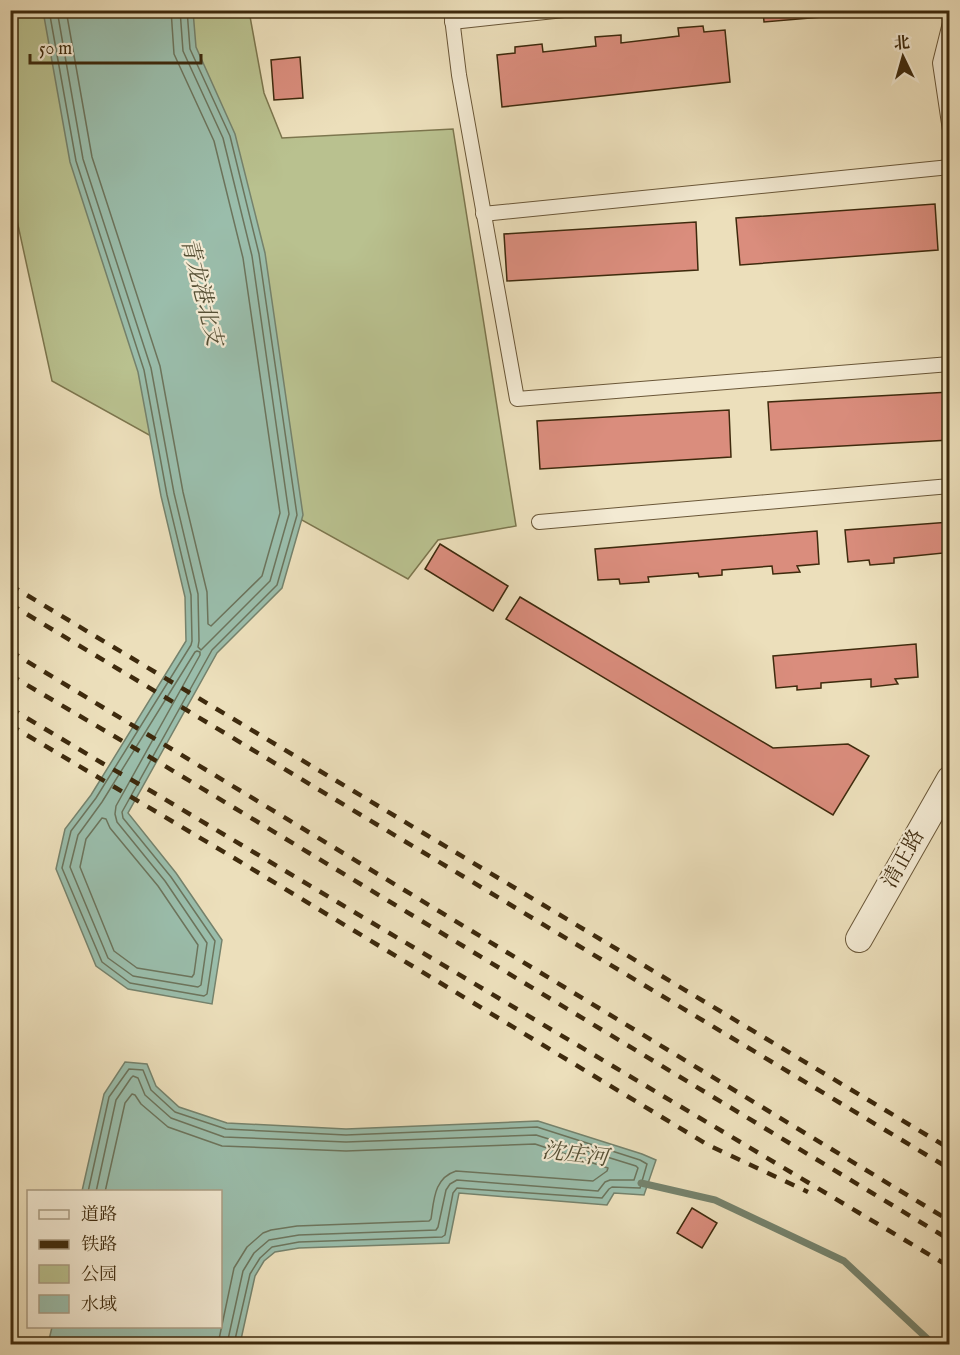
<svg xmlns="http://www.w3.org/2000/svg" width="960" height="1355" font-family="'IM FELL English','Noto Serif SC',serif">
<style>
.green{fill:#b9c18f;stroke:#7c764e;stroke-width:1.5}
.water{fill:#9abdab;stroke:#75826c;stroke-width:1.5}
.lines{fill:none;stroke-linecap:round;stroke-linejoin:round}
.shore{stroke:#6c745c;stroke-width:1.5}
.stream{stroke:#75826c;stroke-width:7}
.building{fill:#da8d7d;stroke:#3e2a0d;stroke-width:1.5}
.lane-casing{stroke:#6a5738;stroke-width:16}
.street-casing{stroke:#6a5738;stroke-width:28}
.lane{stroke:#f3ead3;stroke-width:14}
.street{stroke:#f3ead3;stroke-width:26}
.rail{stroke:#3e2a0d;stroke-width:4.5;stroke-dasharray:10 10;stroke-linecap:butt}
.labels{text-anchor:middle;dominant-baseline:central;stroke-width:4.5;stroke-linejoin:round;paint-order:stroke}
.street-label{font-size:21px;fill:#3e2a0d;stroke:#f3ead3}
.water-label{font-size:22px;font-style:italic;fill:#554f34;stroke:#f3ead3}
</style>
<rect width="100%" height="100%" fill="#ecdfbb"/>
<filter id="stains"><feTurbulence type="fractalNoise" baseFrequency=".00333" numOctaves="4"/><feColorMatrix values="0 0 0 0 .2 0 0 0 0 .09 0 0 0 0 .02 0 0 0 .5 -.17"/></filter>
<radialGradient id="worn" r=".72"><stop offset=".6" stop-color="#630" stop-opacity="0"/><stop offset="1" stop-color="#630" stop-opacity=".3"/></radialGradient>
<path class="green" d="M10,11H249L264,93L282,138L453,129L516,526L438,540L408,579L52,381L11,193Z"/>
<g class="water">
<path d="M43,11H193L196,47L235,134L265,253L303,515L282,588L217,653L128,813L176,873L222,940L212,1004L128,989L96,966L56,869L65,829L91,795L186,641L185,597L161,496L138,372L70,162Z"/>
<path d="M125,1062L147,1064L156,1086L179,1107L227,1123L346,1129L538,1121L642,1154L656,1160L644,1195L614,1193L607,1205L459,1193L449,1243L299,1248L275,1252L264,1261L255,1276L240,1344H48L52,1327L220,1326V1192L82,1191L104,1094Z"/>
</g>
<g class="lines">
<g class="shore">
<path d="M49,10L76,161L144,370L167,495L191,595L192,641L191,645L96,798L71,831L62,868L102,962L130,983L204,996L207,994L215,941L171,877L123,818L122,812L212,650L277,585L297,515L259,254L230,136L190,49L187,10"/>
<path d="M57,10L83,159L151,368L174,493L198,594L199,641L198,647L201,650L270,581L289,514L252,256L223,138L183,51L180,10"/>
<path d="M66,10L92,157L160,366L183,492L207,592L208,624L211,626L262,576L280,513L243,258L214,141L174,54L171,10"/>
<path d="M197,651L200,652V655L116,806L115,814L117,822L165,881L207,943L201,985L198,987L133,976L108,958L70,867L78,835L102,802L195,652Z"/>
<path d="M102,818L106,819L110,828L158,886L198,945L194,974L192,977L137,968L114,951L80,867L86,839Z"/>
<path d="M88,1192L109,1097L129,1069L143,1070L151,1090L175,1112L226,1129L346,1135L537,1127L640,1160L647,1164L640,1188L612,1187L609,1189L602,1198L457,1188L453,1193L445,1235L442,1237L299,1242L272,1247L260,1258L250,1274L234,1344"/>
<path d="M96,1192L116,1100L131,1078L133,1076L138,1078L145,1095L171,1118L224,1137L346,1142L536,1135L636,1166L638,1168L634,1180H610L605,1182L598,1191L457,1180L450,1184L446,1190L438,1227L436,1230L299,1235L269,1240L254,1253L243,1271L227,1344"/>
<path d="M105,1192L125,1103L132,1094L135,1095L141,1104L168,1127L222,1146L346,1151L535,1144L608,1168L607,1171L593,1181L456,1171C434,1178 434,1200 431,1219L429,1221L297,1226L271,1230L263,1233L247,1247L234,1268L218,1344"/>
</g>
<path class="stream" d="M641,1183L715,1200L844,1261L933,1344"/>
</g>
<g class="building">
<path d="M763,10H904L764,22Z"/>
<path d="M703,26L704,32L725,30L730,82L502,107L497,55L515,53V47L542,44L543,52L596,46L595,37L621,35V43L679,36L678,28Z"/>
<path d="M300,57L303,98L274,100L271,60Z"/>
<path d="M935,204L938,250L740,265L736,218Z"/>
<path d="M696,222L698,270L507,281L504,234Z"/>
<path d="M950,392V440L771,450L768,402Z"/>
<path d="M729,410L731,457L540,469L537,421Z"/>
<path d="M950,522V561H944L943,553L894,558V563L870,565L869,560L848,562L845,530Z"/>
<path d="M817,531L819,564L797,566L800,572L773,574L772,566L722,570V575L699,577L698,573L648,577L649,582L620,584L619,579L598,580L595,549Z"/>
<path d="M440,544L508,586L493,611L425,569Z"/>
<path d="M520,597L773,748L848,744L869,756L833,815L506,619Z"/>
<path d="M916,644L918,677L895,679L898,684L871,687V679L821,683V688L797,690V686L776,688L773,656Z"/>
<path d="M692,1208L717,1223L702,1248L677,1233Z"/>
</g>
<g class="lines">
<g class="lane-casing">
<g id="lane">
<path d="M451,10L459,75L517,399L950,364"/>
<path d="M452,22L564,10"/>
<path d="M950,23L940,63L950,130"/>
<path d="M483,214L950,167"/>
<path d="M539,522L950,486"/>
</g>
</g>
<g class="street-casing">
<path id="street" d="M859,939L950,779"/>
</g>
<use href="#lane" class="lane"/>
<use href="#street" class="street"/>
<g class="rail">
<path d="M10,585L950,1149"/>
<path d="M10,604L950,1169"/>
<path d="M10,651L950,1221"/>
<path d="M10,675L165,766L950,1240"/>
<path d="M10,708L102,763L151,791L950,1267"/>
<path d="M10,725L234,858L708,1145L808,1192"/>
</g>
</g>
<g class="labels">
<g class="street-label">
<text transform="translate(904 859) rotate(-61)">清正路</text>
</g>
<g class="water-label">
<text transform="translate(201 292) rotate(76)">青龙港北支</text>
<text transform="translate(575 1155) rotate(7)">沈庄河</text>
</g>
</g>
<rect width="960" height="1355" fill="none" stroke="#ecdfbb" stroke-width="36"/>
<rect x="12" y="12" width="936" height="1331" fill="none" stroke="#3e2a0d" stroke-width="3"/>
<rect x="18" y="18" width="924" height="1319" fill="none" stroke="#3e2a0d" stroke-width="1.5"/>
<rect x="27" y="1190" width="195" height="138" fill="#f3ead3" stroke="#ab9d84" stroke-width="1.5"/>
<rect x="39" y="1210" width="30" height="9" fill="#f3ead3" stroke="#ab9d84" stroke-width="1.5"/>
<text x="81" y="1220" font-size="18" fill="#3e2a0d">道路</text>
<rect x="39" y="1240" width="30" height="9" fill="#3e2a0d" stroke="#ab9d84" stroke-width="1.5"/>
<text x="81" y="1250" font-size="18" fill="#3e2a0d">铁路</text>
<rect x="39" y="1265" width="30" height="18" fill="#b9c18f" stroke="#ab9d84" stroke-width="1.5"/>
<text x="81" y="1280" font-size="18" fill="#3e2a0d">公园</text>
<rect x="39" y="1295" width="30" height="18" fill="#9abdab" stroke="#ab9d84" stroke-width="1.5"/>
<text x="81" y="1310" font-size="18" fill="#3e2a0d">水域</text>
<g transform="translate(903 57) rotate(355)" stroke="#f3ead3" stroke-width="4.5" paint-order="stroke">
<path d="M0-4.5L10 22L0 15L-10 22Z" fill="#3e2a0d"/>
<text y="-9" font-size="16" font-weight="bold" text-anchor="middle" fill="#3e2a0d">北</text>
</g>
<path d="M30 54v9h171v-9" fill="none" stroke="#3e2a0d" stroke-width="3"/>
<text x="39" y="54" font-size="18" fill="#3e2a0d" stroke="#f3ead3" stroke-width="4.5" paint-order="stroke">50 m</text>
<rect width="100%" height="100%" filter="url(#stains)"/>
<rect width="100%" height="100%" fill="url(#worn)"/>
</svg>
